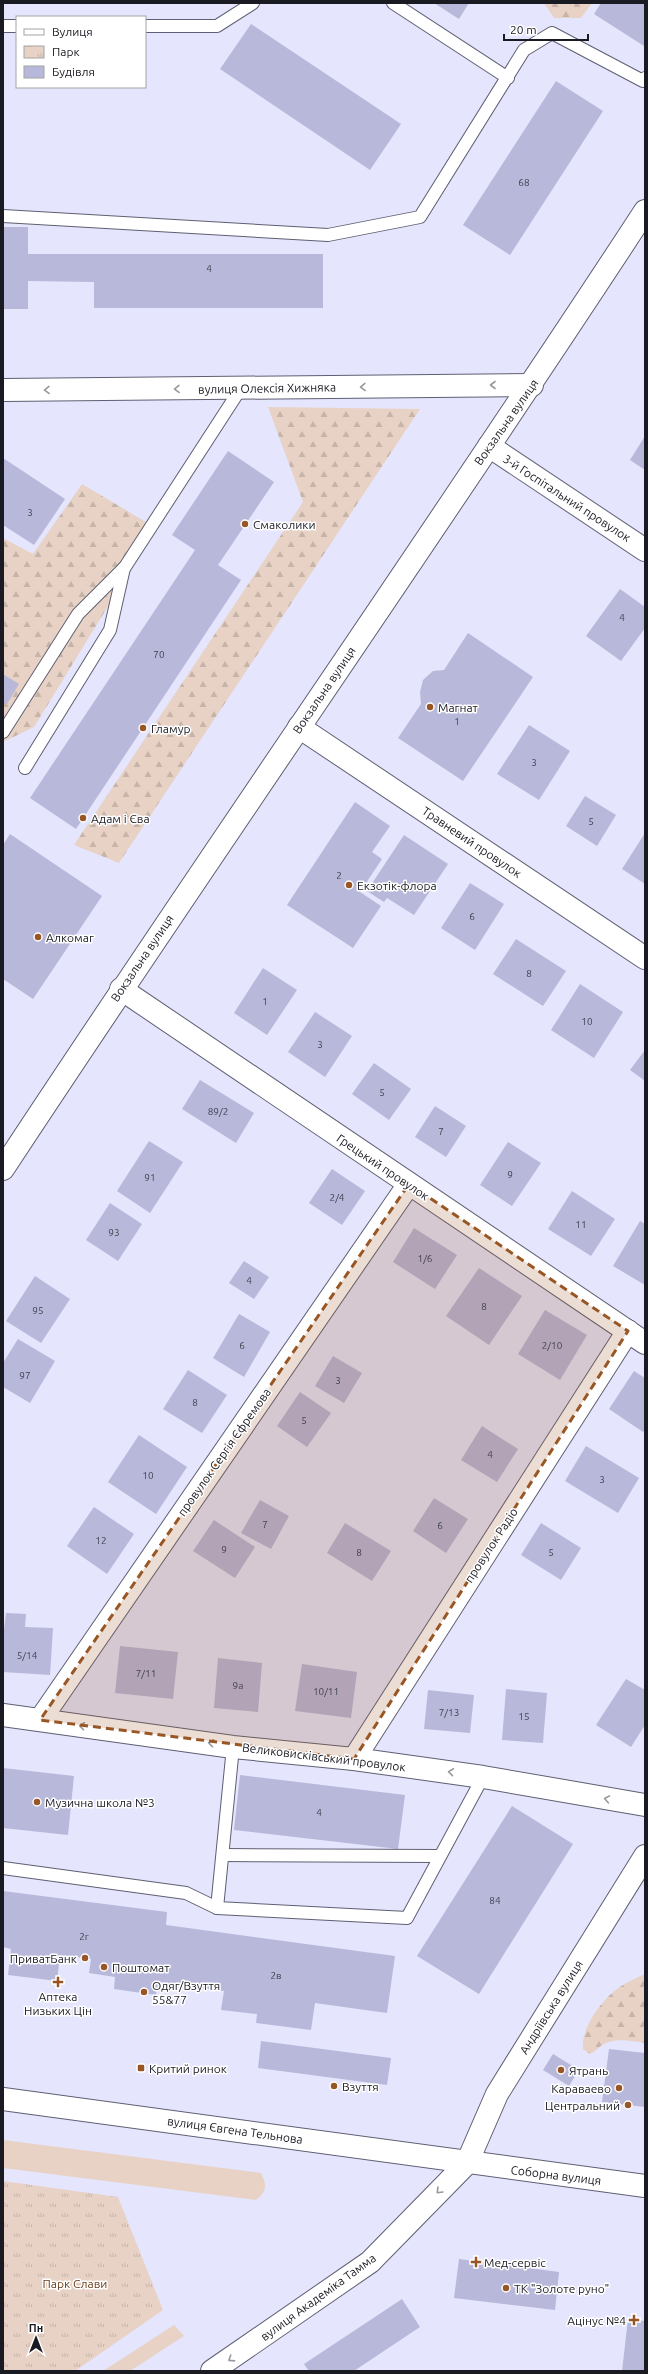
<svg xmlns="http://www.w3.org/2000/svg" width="648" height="2374" font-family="Ubuntu,sans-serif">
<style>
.grass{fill:#e8d2c5}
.forest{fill:url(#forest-firs)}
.park{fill:url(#park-tufts)}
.building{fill:#b8b8db}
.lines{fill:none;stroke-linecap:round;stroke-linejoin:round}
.lane-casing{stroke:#5f5f73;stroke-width:14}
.street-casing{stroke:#5f5f73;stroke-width:24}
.secondary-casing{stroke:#5f5f73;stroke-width:24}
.primary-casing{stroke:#5f5f73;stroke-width:24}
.lane{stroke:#fff;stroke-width:12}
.street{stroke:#fff;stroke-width:22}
.secondary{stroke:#fff;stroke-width:22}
.primary{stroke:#fff;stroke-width:22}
.oneway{stroke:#98989c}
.marked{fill:#995625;fill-opacity:0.2;stroke:#995625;stroke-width:3;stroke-dasharray:8 5;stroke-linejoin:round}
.poi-dot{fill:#995625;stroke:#fff;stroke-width:1.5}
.labels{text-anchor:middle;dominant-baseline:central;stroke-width:3;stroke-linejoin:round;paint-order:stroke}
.number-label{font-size:10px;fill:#424250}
.street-label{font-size:12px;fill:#1a1a22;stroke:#fff}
.poi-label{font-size:12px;fill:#1a1a22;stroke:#fff;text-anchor:start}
.park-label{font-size:12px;fill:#6a3d1c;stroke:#fff}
</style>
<defs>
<pattern id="forest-firs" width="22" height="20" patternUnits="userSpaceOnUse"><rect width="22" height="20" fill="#e8d2c5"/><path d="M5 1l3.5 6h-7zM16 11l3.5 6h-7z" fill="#c6b4a9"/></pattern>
<pattern id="park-tufts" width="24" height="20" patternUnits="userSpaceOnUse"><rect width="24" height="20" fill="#e8d2c5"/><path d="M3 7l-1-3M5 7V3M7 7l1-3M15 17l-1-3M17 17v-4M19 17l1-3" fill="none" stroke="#c6b4a9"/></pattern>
</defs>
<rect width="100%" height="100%" fill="#e5e5fd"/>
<g class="grass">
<path d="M3,2140L261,2173C267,2185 267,2191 256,2200L3,2168Z"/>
<path d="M174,2325L184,2336L130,2371H103Z"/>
</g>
<g class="forest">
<path d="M544,3H592L581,18H554Z"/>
<path d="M268,407L420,409L119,863L74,845L303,502Z"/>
<path d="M82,484L156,528L34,727L3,742V538L33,554Z"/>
<path d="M645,1974V2043C633,2041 617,2038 606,2043C600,2045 597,2051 590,2054L583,2049C581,2028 601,2001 617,1989C625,1983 636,1978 645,1974Z"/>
</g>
<path class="park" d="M3,2181L118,2197L163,2310L75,2371H3Z"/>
<g class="building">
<path d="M434,3H469L459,19Z"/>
<path d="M601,3H645L644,46L594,14Z"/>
<path d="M251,24L401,124L370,170L220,69Z"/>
<path d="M556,81L603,111L510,255L463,225Z"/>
<path d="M3,227H28V254H323V308H94V282L28,281V309H3Z"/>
<path d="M645,436V470L630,460Z"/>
<path d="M228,451L274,482L218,565L241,580L76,829L30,798L195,550L172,535Z"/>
<path d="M3,458L65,499L34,545L3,525Z"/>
<path d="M620,589L645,607V628L621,661L586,636Z"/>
<path d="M468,633L533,677L463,781L398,738L421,704L420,692L423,680L433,671L444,670Z"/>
<path d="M3,674L19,684L7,704L3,702Z"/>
<path d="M529,725L570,751L539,800L497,774Z"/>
<path d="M585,796L616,815L597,846L566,826Z"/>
<path d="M355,802L390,826L372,852L382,859L360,892L381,906L353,948L287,905Z"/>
<path d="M645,833V884L622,869Z"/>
<path d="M10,834L102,896L33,999L3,979V845Z"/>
<path d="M404,835L448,864L414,915L387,898L384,902L367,891Z"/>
<path d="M470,883L504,904L475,950L441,928Z"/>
<path d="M516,939L566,971L543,1006L493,974Z"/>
<path d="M263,968L297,990L267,1035L234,1013Z"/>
<path d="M580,984L623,1012L594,1058L551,1030Z"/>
<path d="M315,1012L352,1036L325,1077L288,1052Z"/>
<path d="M645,1050V1081L630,1070Z"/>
<path d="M374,1063L411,1089L389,1120L352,1094Z"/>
<path d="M200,1080L254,1113L236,1143L182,1109Z"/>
<path d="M435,1106L466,1126L446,1157L415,1137Z"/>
<path d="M149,1141L183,1162L150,1213L117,1191Z"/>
<path d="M508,1142L541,1163L512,1206L480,1185Z"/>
<path d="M332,1169L365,1191L342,1225L309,1203Z"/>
<path d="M572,1191L615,1219L591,1256L548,1229Z"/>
<path d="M110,1203L142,1224L118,1261L86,1240Z"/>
<path d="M640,1221L645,1224V1285L613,1266Z"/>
<path d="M414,1228L457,1255L435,1289L393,1262Z"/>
<path d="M244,1261L269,1277L254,1299L229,1283Z"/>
<path d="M479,1268L522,1296L489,1345L446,1316Z"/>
<path d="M35,1276L70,1299L41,1343L6,1321Z"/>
<path d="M545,1310L587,1335L560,1380L518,1354Z"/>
<path d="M239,1314L270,1332L244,1377L213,1358Z"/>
<path d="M18,1339L55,1361L30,1403L3,1387V1363Z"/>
<path d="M333,1356L362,1373L344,1403L315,1386Z"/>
<path d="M188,1370L227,1395L202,1433L163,1409Z"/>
<path d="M634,1371L645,1378V1429L643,1432L609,1409Z"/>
<path d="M300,1392L331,1413L307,1447L277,1426Z"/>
<path d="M482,1426L518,1449L497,1482L461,1460Z"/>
<path d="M139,1435L187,1467L156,1514L108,1482Z"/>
<path d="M586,1446L639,1478L618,1513L565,1481Z"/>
<path d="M434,1498L468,1519L446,1553L413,1531Z"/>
<path d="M260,1500L289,1516L271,1549L241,1533Z"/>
<path d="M94,1507L134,1534L107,1574L67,1546Z"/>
<path d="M214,1520L255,1547L235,1578L193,1551Z"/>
<path d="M345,1523L391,1551L372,1581L327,1553Z"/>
<path d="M541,1523L581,1548L561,1580L521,1555Z"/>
<path d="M6,1613L26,1614L25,1627L53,1628L50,1675L3,1672V1638Z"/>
<path d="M120,1646L178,1652L173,1699L115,1693Z"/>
<path d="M218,1658L262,1663L258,1712L214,1708Z"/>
<path d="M302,1664L357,1672L351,1718L295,1711Z"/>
<path d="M626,1679L645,1690V1725L631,1747L596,1725Z"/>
<path d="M506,1689L547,1693L543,1743L502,1740Z"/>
<path d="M428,1690L474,1695L470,1733L424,1729Z"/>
<path d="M3,1768L74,1776L68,1835L3,1828Z"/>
<path d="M240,1775L405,1795L398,1849L234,1830Z"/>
<path d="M512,1806L573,1844L479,1994L417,1956Z"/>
<path d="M3,1891L167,1912L166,1925L395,1956L387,2013L315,2003L311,2030L256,2023L257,2014L221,2010L224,1991L158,1982L156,1995L114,1989L115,1977L89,1973L91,1959L60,1955L57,1981L8,1975L11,1949L3,1947Z"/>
<path d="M261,2041L391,2058L387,2085L258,2068Z"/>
<path d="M609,2049L645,2053V2107L602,2102Z"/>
<path d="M553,2054L579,2070L569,2086L543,2070Z"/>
<path d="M459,2259L559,2272L555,2310L454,2298Z"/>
<path d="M402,2299L420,2327L354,2371H309L304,2364Z"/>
<path d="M628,2319L645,2321V2371H622Z"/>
</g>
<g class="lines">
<g class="lane-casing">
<g id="lane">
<path d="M393,3L508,78"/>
<path d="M4,26H17"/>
<path d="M145,26H217L253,3"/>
<path d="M3,216L328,235L420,217L524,50L552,33L643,81L645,78"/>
<path d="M3,732L78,614L125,567L241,388"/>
<path d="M25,768L110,630L124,568"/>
<path d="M223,1855L439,1856"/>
<path d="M3,1868L186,1893L217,1908L407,1918L483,1777"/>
<path d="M217,1908L233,1747"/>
</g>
</g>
<g class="street-casing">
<g id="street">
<path d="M489,446L645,550"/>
<path d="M299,727L645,958"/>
<path d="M121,989L645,1343"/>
<path d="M3,1715L233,1747L354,1759L483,1777L645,1805"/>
<path d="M40,1720L409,1184"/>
<path d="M354,1759L628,1331"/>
</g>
</g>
<g class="secondary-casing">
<g id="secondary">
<path d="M3,390L532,385"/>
<path d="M3,1169C214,848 435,533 645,211"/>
<path d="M212,2371L370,2262L467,2163L497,2094L645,1856"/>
</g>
</g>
<g class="primary-casing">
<path id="primary" d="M3,2099L645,2186"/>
</g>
<use href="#lane" class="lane"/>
<use href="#street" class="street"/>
<use href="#secondary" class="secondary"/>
<use href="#primary" class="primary"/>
</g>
<defs><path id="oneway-chevron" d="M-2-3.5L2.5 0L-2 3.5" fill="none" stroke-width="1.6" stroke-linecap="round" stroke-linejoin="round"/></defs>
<g class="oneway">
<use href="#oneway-chevron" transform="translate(493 385) rotate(180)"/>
<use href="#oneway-chevron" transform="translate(363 387) rotate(179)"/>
<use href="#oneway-chevron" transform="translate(177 389) rotate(179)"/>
<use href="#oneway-chevron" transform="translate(47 390) rotate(179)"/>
<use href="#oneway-chevron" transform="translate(82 1726) rotate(-172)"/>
<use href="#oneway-chevron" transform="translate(211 1743) rotate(-172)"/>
<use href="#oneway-chevron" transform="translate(451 1772) rotate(-172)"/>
<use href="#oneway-chevron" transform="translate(607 1799) rotate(-170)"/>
<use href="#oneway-chevron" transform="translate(439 2191) rotate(135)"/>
<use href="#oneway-chevron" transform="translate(231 2359) rotate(147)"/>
</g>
<path class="marked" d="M409,1184L628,1331L354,1759L40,1720Z"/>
<g class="poi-dot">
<circle cx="245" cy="524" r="4"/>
<circle cx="430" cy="707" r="4"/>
<circle cx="143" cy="728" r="4"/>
<circle cx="83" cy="818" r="4"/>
<circle cx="349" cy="885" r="4"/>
<circle cx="38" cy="937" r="4"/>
<circle cx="37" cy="1802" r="4"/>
<circle cx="85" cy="1958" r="4"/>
<circle cx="104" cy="1967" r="4"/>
<path d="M56 1976h4v4h4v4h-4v4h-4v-4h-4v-4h4z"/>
<circle cx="144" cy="1992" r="4"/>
<rect x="137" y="2064" width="8" height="8" rx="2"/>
<circle cx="561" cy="2070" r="4"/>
<circle cx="334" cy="2086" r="4"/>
<circle cx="619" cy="2088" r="4"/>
<circle cx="628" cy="2105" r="4"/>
<path d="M474 2256h4v4h4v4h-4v4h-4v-4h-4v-4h4z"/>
<circle cx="506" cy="2288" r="4"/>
<path d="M632 2314h4v4h4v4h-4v4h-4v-4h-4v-4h4z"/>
</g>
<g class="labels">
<g class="number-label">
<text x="524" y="182">68</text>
<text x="209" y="268">4</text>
<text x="30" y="512">3</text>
<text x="622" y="617">4</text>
<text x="159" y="654">70</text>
<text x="457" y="721">1</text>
<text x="534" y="762">3</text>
<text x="591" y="821">5</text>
<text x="339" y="875">2</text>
<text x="472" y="916">6</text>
<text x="529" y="973">8</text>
<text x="265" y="1001">1</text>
<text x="587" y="1021">10</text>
<text x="320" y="1044">3</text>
<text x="382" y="1092">5</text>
<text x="218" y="1111">89/2</text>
<text x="441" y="1131">7</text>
<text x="510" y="1174">9</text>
<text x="150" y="1177">91</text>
<text x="337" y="1197">2/4</text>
<text x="581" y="1224">11</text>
<text x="114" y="1232">93</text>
<text x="425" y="1258">1/6</text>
<text x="249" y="1280">4</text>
<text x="484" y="1306">8</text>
<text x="38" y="1310">95</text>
<text x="242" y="1345">6</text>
<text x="552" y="1345">2/10</text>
<text x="25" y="1375">97</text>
<text x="338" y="1380">3</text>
<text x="195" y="1402">8</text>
<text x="304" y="1420">5</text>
<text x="490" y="1454">4</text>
<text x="148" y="1475">10</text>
<text x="602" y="1479">3</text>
<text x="265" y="1524">7</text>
<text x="440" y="1525">6</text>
<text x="101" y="1540">12</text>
<text x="224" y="1549">9</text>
<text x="359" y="1552">8</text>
<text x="551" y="1552">5</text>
<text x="27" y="1655">5/14</text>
<text x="146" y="1673">7/11</text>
<text x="238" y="1685">9а</text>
<text x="326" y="1691">10/11</text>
<text x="449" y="1712">7/13</text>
<text x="524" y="1716">15</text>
<text x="319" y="1812">4</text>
<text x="495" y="1900">84</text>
<text x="84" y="1936">2г</text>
<text x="276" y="1975">2в</text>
</g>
<g class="street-label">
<text transform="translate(267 388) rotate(-1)">вулиця Олексія Хижняка</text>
<text transform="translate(506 422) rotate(-55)">Вокзальна вулиця</text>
<text transform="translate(567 498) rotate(33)">3-й Госпітальний провулок</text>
<text transform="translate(324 690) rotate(-56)">Вокзальна вулиця</text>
<text transform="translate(472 842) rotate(34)">Травневий провулок</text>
<text transform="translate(142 958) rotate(-56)">Вокзальна вулиця</text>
<text transform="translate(383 1167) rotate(34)">Грецький провулок</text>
<text transform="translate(224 1452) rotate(-55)">провулок Сергія Єфремова</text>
<text transform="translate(491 1545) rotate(-57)">провулок Радіо</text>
<text transform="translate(324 1757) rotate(7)">Великовисківський провулок</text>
<text transform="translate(551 2007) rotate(-58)">Андріївська вулиця</text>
<text transform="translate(235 2130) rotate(8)">вулиця Євгена Тельнова</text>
<text transform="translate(556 2175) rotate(7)">Соборна вулиця</text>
<text transform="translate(318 2297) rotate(-36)">вулиця Академіка Тамма</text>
</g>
<g class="poi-label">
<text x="253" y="524">Смаколики</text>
<text x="438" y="707">Магнат</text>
<text x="151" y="728">Гламур</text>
<text x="91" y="818">Адам і Єва</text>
<text x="357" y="885">Екзотік-флора</text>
<text x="46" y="937">Алкомаг</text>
<text x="45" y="1802">Музична школа №3</text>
<text x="77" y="1958" text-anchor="end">ПриватБанк</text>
<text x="112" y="1967">Поштомат</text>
<text x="152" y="1985">Одяг/Взуття<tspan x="152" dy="14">55&amp;77</tspan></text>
<text x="58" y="1996" text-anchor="middle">Аптека<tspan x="58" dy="14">Низьких Цін</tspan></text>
<text x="149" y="2068">Критий ринок</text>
<text x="569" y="2070">Ятрань</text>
<text x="342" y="2086">Взуття</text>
<text x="611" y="2088" text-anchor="end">Караваево</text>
<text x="620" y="2105" text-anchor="end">Центральний</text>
<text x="484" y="2262">Мед-сервіс</text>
<text x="514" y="2288">ТК "Золоте руно"</text>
<text x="626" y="2320" text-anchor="end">Ацінус №4</text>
</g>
<g class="park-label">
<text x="75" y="2283">Парк Слави</text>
</g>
</g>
<rect width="648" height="2374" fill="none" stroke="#1a1a22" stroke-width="8"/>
<rect x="16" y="16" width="130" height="72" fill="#ffffff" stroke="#a3a3a7"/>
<rect x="24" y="29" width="20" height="6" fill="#ffffff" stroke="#a3a3a7"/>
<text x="52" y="36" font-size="12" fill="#1a1a22">Вулиця</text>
<rect x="24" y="46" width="20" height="12" fill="url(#park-tufts)" stroke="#a3a3a7"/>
<text x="52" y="56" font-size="12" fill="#1a1a22">Парк</text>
<rect x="24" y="66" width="20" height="12" fill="#b8b8db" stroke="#a3a3a7"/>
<text x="52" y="76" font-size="12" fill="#1a1a22">Будівля</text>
<g transform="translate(36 2338)" stroke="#ffffff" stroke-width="3" paint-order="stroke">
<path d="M0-3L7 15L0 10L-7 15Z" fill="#1a1a22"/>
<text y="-6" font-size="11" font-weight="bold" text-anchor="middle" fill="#1a1a22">Пн</text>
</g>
<path d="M504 34v6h84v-6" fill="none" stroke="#1a1a22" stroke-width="2"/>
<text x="510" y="34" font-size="12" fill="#1a1a22" stroke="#ffffff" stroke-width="3" paint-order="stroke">20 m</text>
</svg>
